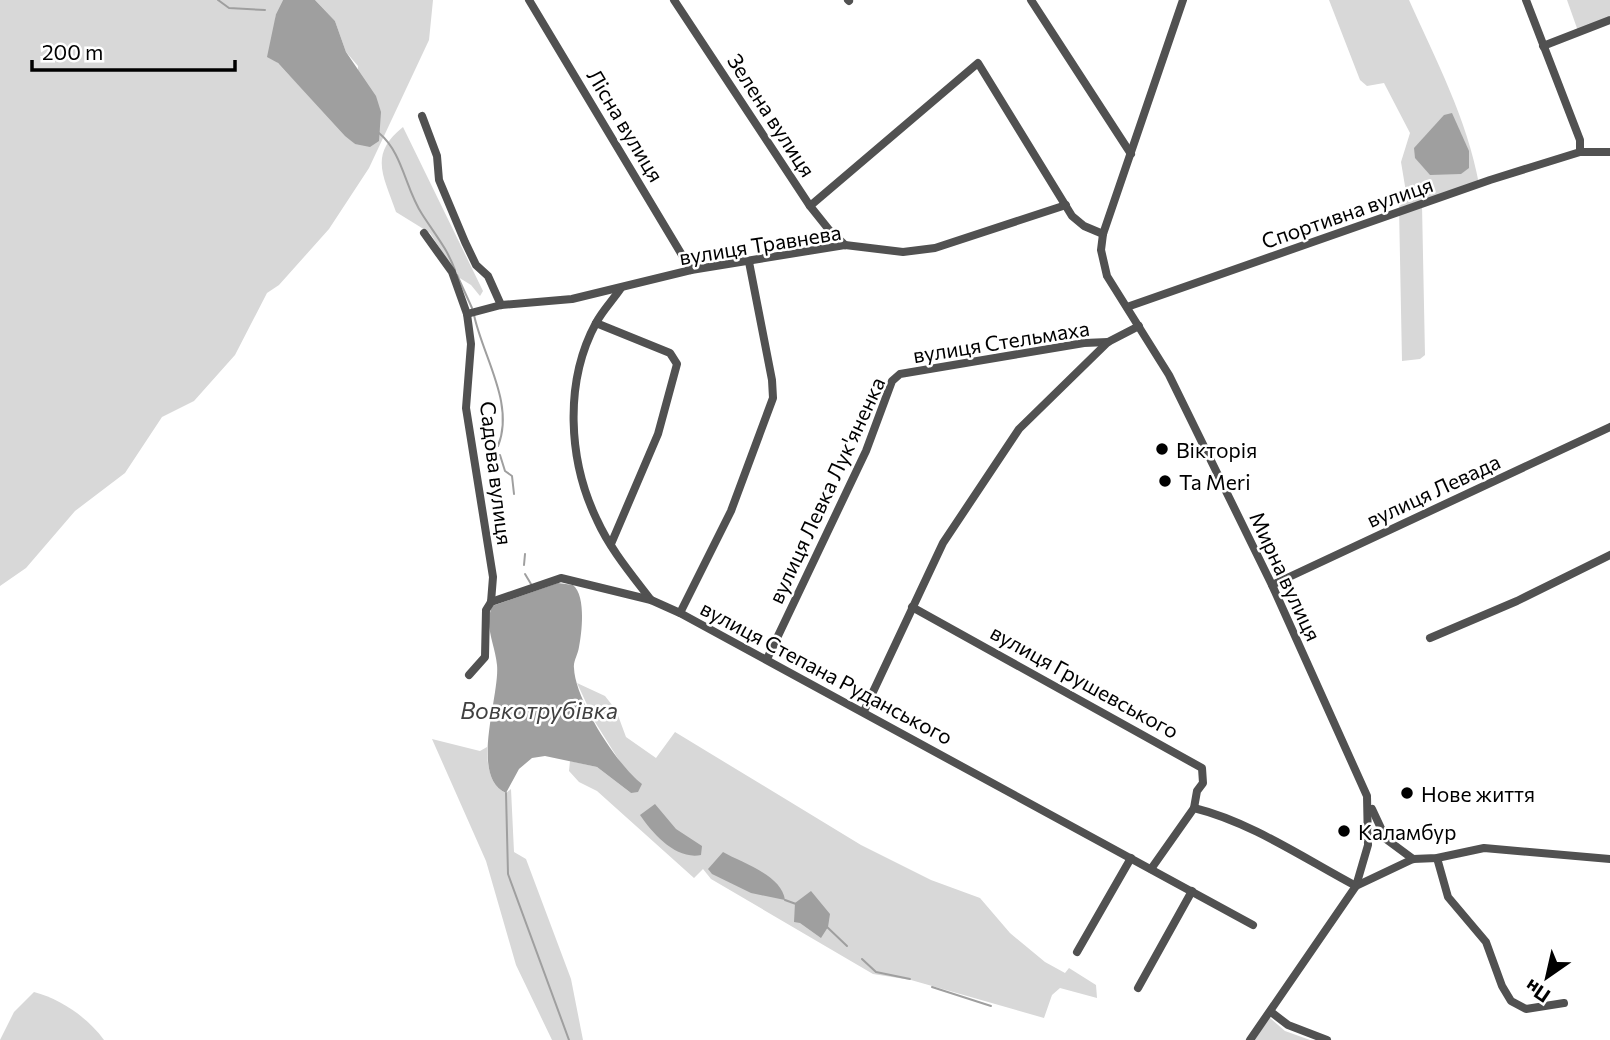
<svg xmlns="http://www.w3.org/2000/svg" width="1610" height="1040" font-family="Commissioner,sans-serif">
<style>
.green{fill:#d8d8d8}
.water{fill:#9f9f9f}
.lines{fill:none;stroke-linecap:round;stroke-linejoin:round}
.stream{stroke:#9f9f9f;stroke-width:2}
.street{stroke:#515151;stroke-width:8}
.poi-dot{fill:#000;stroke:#fff;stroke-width:2.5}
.labels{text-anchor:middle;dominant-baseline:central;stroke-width:5;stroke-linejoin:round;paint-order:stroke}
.street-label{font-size:21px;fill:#000;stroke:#fff}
.poi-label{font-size:21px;fill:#000;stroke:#fff;text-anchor:start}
.water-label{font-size:23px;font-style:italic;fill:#404040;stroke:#fff}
</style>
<rect width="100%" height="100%" fill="#fff"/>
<g class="green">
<path d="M0,0H283L276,14L272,57L355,144L358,66L346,52L335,21L315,0H433L429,40L369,168L329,229L279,285L267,293L235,355L194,401L162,417L125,473L75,511L26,568L0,586Z"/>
<path d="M1329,0H1409C1436,60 1467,119 1479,184L1422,205L1425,355L1420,359L1402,361L1399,207L1406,192L1401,162L1410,133L1384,83L1367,86L1360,80Z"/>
<path d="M1567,0H1610V20L1578,31Z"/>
<path d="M403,127L483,291L480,296L471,285L458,277L430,233L396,212C384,176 368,155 403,127Z"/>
<path d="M577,683L605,696L616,710L626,737L656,758L675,732L861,845L931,880L980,898L1010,933L1045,962L1065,973L1069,968L1096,985L1097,998L1060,988L1052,995L1044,1018L911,980L873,974L711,879L703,869L694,878L597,791L579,782L569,771L570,761L597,767L631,793L627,773L595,722Z"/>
<path d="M432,739L480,751L487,747C487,763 489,786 506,793L511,789L514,852L526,859L571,979L583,1040H552L516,965L486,861Z"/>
<path d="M34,992C61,999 88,1018 104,1040H0L14,1012Z"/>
<path d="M1270,1018L1285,1031L1310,1040H1254Z"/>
</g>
<g class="water">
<path d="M283,0H315L335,21L346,52L376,96L381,112L379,141L370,147L355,144L345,136L278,63L267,57L276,14Z"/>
<path d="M1452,113L1469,151V168L1461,174L1430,175L1415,158L1414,148L1444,115Z"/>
<path d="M558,583L573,585C586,596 582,631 579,647C578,654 573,662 574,668C575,700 618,766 642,784L638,792L631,793L597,767L545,756L532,758L519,769L506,793C469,777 500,696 497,665C495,644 484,627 492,606Z"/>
<path d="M655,804L676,829L702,846L701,855C676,860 653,834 640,815Z"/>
<path d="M723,852C742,863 782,875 785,900L751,893L712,874L708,869Z"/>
<path d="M811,891L830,914L828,927L821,938L800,923L794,922L795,903Z"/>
</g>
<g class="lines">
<g class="stream">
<path d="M218,0L229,8L265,10"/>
<path d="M379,133C403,153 405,188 422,214C434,233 447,248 455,270"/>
<path d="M457,275L472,308"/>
<path d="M474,315C483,357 515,404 498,446"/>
<path d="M500,455L505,471L512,476L514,494"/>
<path d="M524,565L525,554"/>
<path d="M525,574L531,584"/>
<path d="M506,793L508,874L569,1040"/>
<path d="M785,900L796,904"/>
<path d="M826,926L847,946"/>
<path d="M862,959L876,972L910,979"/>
<path d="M932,987L991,1006"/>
</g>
<g class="street">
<path d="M529,0L691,270"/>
<path d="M674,0L810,206L830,231L845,245"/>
<path d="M848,0L849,1"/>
<path d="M1031,0L1131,154"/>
<path d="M1183,0L1103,234L1101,250L1107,276L1169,375L1272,585L1367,796L1368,845L1356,886L1250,1040"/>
<path d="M1526,0L1580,140V152"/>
<path d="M1543,46L1610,20"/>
<path d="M422,116L437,156L439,180L465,242L476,265L488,276L501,305"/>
<path d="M810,206L978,63L1072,216L1084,226L1103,234"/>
<path d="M424,233L452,272L467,314L471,344L466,408L493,577L491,602L486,610L485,657L469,675"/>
<path d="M621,288C613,300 602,311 596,323C564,382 568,460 597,520C610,549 632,575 651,600"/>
<path d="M1127,307L1490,180L1580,152H1610"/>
<path d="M467,314L501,305L572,299L691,270L845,245L903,252L935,248L1066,205"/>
<path d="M596,323L670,353L677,364L658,434L611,544"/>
<path d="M1272,585L1610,427"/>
<path d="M491,602L561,578L651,600L680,613L1253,925"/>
<path d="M912,607L1202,768L1203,783L1197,791L1194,808"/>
<path d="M680,613L731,511L773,398L772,380L749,262"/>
<path d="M1430,638L1517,601L1610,555"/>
<path d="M767,659L866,451L892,381L900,374L1084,343L1108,342"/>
<path d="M864,711L943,543L1019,429L1108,342L1139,326"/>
<path d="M1372,809L1386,839L1413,859"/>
<path d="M1437,858L1448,897L1486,942L1502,986L1511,1001L1526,1009L1564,1003"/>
<path d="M1151,869L1194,808C1251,822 1305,859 1356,886L1413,859L1437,858L1484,848L1610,859"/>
<path d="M1077,952L1131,858"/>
<path d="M1138,988L1192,891"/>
<path d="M1271,1012L1288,1025L1327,1040"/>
</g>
</g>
<g class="poi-dot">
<circle cx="1162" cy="449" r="7"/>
<circle cx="1165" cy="481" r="7"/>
<circle cx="1407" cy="793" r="7"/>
<circle cx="1344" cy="831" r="7"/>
</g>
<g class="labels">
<g class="street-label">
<text transform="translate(772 115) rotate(57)">Зелена вулиця</text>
<text transform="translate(626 125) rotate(59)">Лісна вулиця</text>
<text transform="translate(1347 212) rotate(-19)">Спортивна вулиця</text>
<text transform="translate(760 244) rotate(-9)">вулиця Травнева</text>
<text transform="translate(1001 341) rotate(-9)">вулиця Стельмаха</text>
<text transform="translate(497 473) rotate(83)">Садова вулиця</text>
<text transform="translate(826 490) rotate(-65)">вулиця Левка Лук'яненка</text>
<text transform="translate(1433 490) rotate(-25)">вулиця Левада</text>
<text transform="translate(1286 576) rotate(65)">Мирна вулиця</text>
<text transform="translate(827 672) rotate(28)">вулиця Степана Руданського</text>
<text transform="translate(1085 681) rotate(29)">вулиця Грушевського</text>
</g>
<g class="poi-label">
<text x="1176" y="449">Вікторія</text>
<text x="1179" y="481">Ta Meri</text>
<text x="1421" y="793">Нове життя</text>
<text x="1358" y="831">Каламбур</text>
</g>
<g class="water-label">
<text x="539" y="710">Вовкотрубівка</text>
</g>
</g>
<g transform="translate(1547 977) rotate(214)" stroke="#ffffff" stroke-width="5" paint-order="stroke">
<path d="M0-5L12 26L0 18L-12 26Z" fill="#000000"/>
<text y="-10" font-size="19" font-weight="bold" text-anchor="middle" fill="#000000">Пн</text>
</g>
<path d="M32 60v10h203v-10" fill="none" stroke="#000000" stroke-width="3.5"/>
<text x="42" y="60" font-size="21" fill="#000000" stroke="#ffffff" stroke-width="5" paint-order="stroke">200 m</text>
</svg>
